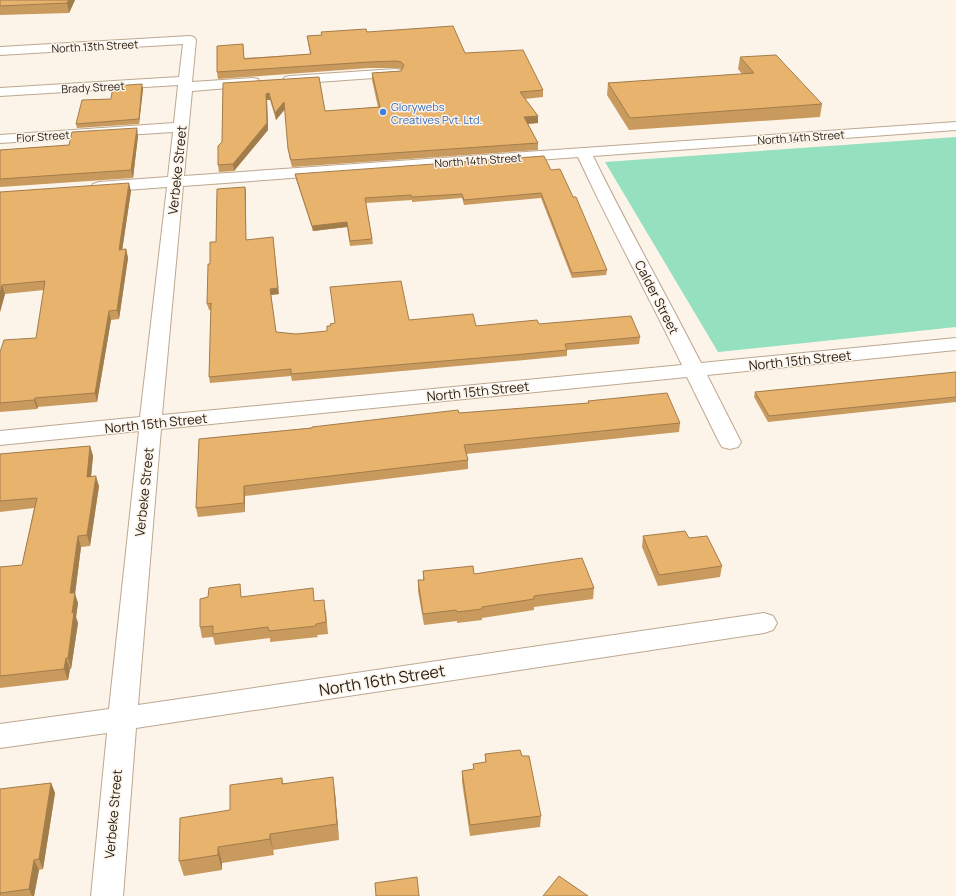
<svg xmlns="http://www.w3.org/2000/svg" width="956" height="896" font-family="Manrope,sans-serif">
<style>
.green{fill:#95e0be}
.lines{fill:none;stroke-linecap:round;stroke-linejoin:round}
.minor-casing{stroke:#bda88f;stroke-width:2}
.minor{fill:#fff;fill-rule:evenodd}
.wall{fill:#c89a5e}
.shaded-wall{fill:#a27d4c}
.building{fill:#e8b36d;stroke:#a27d4c}
.shop-dot{fill:#3f7fe0;stroke:#fcf3e9;stroke-width:1.5}
.labels{text-anchor:middle;dominant-baseline:central;stroke-width:3;stroke-linejoin:round;paint-order:stroke}
.far-street-label{font-size:11px;fill:#282017;stroke:#fcf3e9}
.far-shop-label{font-size:11px;fill:#366cbe;stroke:#fcf3e9;text-anchor:start}
.street-label{font-size:13px;fill:#282017;stroke:#fcf3e9}
.near-street-label{font-size:16px;fill:#282017;stroke:#fcf3e9}
</style>
<rect width="100%" height="100%" fill="#fcf3e9"/>
<path class="green" d="M956,137V327L718,352L605,162Z"/>
<g class="lines">
<g class="minor-casing">
<g id="minor">
<path d="M190,36L194,37L196,40L192,82L253,78L258,79L260,82L258,85L253,86L192,91L184,176L956,122V130L593,156C627,226 666,294 701,363L956,338V350L707,375L741,442L738,447L730,449L722,447L719,442L687,377L161,429L138,705L764,613L773,616L777,623L773,630L764,633L136,728L123,896H91L107,733L0,748V724L109,709L139,431L0,445V431L140,417L167,187L99,192L93,190L91,187L93,184L99,182L168,177L173,132L0,143V135L174,123L178,85L0,96V88L179,77L183,44L0,55V47ZM578,157C611,228 648,295 682,365L162,415L183,186Z"/>
<path d="M396,69L401,70L403,73L401,76L290,84L285,83L283,80L285,77L290,76Z"/>
</g>
</g>
<use href="#minor" class="minor"/>
</g>
<g class="wall">
<path d="M0,0H75L69,13L0,15Z"/>
<path d="M367,32L465,53L543,90V97L525,99L538,116V123L528,124L538,143V150L292,167L289,156L285,109L276,120L270,100H267L268,130L234,171L219,172L218,165L222,142L223,83L319,77L325,111L378,107L372,80V73L401,71L402,69L396,68H369L218,79L217,72L244,51V58L310,54L307,36Z"/>
<path d="M740,57L822,104L820,117L629,130L607,95L608,83L742,74L738,69Z"/>
<path d="M143,89L139,124L77,128L76,124L111,99Z"/>
<path d="M138,136L133,178L0,187V150L69,145Z"/>
<path d="M551,170L573,197L607,270L606,275L572,278L541,198L464,205L462,198L412,202V200L366,203L373,244L350,246L347,227L313,231L296,179L295,174Z"/>
<path d="M245,187L246,193V239L279,294L271,295L276,332L296,334L327,331L409,320L476,326L539,324L640,337L639,344L567,350V356L514,361L292,381L291,376L210,383L209,377L211,310H209L207,304L210,264L216,242Z"/>
<path d="M131,191L122,250L126,249L128,258L119,319L111,320L97,402L38,407L37,409L0,412V352L36,338L44,290L5,294L0,312V192Z"/>
<path d="M956,372V402L768,422L754,397L755,392Z"/>
<path d="M588,401L680,423L679,432L466,454L468,460V469L245,496V512L198,517L196,508L199,439L459,413L588,403Z"/>
<path d="M90,446L93,456L91,477L99,486L90,546L81,547L75,594L78,603L76,617L78,623L71,669H70L68,680L0,688V567L22,565L34,508L0,512V454Z"/>
<path d="M643,536L689,538L722,566L720,577L658,586L642,547Z"/>
<path d="M423,571L474,574L594,588L593,599L534,607V610L482,618V620L457,623V621L424,625L418,591V580H423Z"/>
<path d="M315,601L326,611L328,634L317,635L318,637L270,642V638L215,645L213,637L202,638L200,627Z"/>
<path d="M485,754L522,756L541,816L540,827L470,836L462,782V771L473,770V764L485,763Z"/>
<path d="M282,778L283,783L335,793L339,840L273,850L274,855L222,863V870L184,876L179,861L230,810Z"/>
<path d="M51,783L55,793L43,869L39,870L34,896H0V789Z"/>
</g>
<g class="shaded-wall">
<path d="M69,0H75L69,13L67,3Z"/>
<path d="M142,84L143,89L139,124V119Z"/>
<path d="M269,93L270,100H267L268,130L234,171L233,164L266,94Z"/>
<path d="M284,102L285,109L276,120L275,113Z"/>
<path d="M538,116V123L524,124V117Z"/>
<path d="M137,128L138,136L133,178L131,170Z"/>
<path d="M129,183L131,191L121,258L119,250Z"/>
<path d="M245,187L246,193V246V240Z"/>
<path d="M347,222V227L313,231L312,226Z"/>
<path d="M273,237L279,294L271,295L270,289Z"/>
<path d="M126,249L128,258L119,319L117,310Z"/>
<path d="M2,285L5,294L0,312V293Z"/>
<path d="M109,311L111,320L97,402L95,393Z"/>
<path d="M35,398L38,407L37,409L34,400Z"/>
<path d="M90,446L93,456L90,487L87,477Z"/>
<path d="M96,476L99,486L90,546L87,535Z"/>
<path d="M244,486L245,496V512L244,503Z"/>
<path d="M78,536L81,547L75,594L78,603L76,617L78,623L71,669L68,658L72,613L70,593Z"/>
<path d="M66,658L70,669L68,680L64,669Z"/>
<path d="M333,777L335,793L339,840L337,824Z"/>
<path d="M51,783L55,793L43,869L39,859Z"/>
<path d="M270,834L273,850L274,855L270,839Z"/>
<path d="M218,847L222,863V870L218,855Z"/>
<path d="M34,860L39,870L34,896H32L29,889Z"/>
</g>
<g class="building">
<path d="M0,0H69L67,3L0,6Z"/>
<path d="M453,26L465,53L523,50L543,90L520,92L538,116L524,117L538,143L291,160L288,149L284,102L275,113L269,93L266,94L267,123L233,164L218,165V146L222,142L223,83L319,77L325,111L380,107L372,73L401,71L404,65L401,62L396,61L369,62L217,72V46L243,44L244,59L311,54L307,36L322,35L321,32L366,29L367,32Z"/>
<path d="M776,55L822,104L630,118L608,83L754,73L740,57Z"/>
<path d="M142,84L139,119L76,124L82,100L111,99L113,86Z"/>
<path d="M137,128L131,170L0,179V150L69,145L72,132Z"/>
<path d="M544,156L551,170L560,169L573,197H576L607,270L572,273L541,193L464,200L462,194L412,197L411,195L365,198L372,239L350,241L347,222L312,226L295,174Z"/>
<path d="M129,183L119,250L126,249L117,310L109,311L95,393L35,398L34,400L0,403V352L4,340L36,338L45,281L2,285L0,293V192Z"/>
<path d="M245,187L246,240L273,237L278,288L270,289L276,332L296,334L327,331V326H331L330,324L335,323L330,287L401,281L409,320L473,314L476,326L537,320L539,324L631,316L640,337L565,344L567,350L514,355L291,374V369L209,377L211,303L207,304L208,264H210V242H216L217,189Z"/>
<path d="M956,372V397L769,416L755,392Z"/>
<path d="M667,393L680,423L464,445L468,460L244,486V503L196,508L199,439L312,428V427L458,410L459,413L589,403L588,401Z"/>
<path d="M90,446L87,477L96,476L87,535L78,536L70,593H75L72,613L74,612L68,658H66L64,669L0,676V567L22,565L37,498L0,501V454Z"/>
<path d="M685,531L689,538L707,536L722,566L659,575L643,536Z"/>
<path d="M582,558L594,588L534,596V599L482,607V609L457,612L456,610L423,614L418,580H424L423,571L473,566L474,574Z"/>
<path d="M240,584L241,597L313,588L314,601L324,600L326,622L316,624V626L269,631L268,627L213,634V626L200,627V599L208,597L209,588Z"/>
<path d="M520,750L522,756H529L541,816L470,825L462,771L474,769L473,764L486,762L485,754Z"/>
<path d="M333,777L337,824L270,834V839L218,847V855L179,861L180,818L230,810V785L282,778V784Z"/>
<path d="M51,783L39,859L34,860L29,889L0,893V895V789Z"/>
<path d="M559,876L588,896H543Z"/>
<path d="M417,877L419,896H376L375,883Z"/>
</g>
<circle class="shop-dot" cx="383" cy="112" r="4"/>
<g class="labels">
<g class="far-street-label">
<text transform="translate(95 46) rotate(-3)">North 13th Street</text>
<text transform="translate(93 87) rotate(-3)">Brady Street</text>
<text transform="translate(43 136) rotate(-4)">Flor Street</text>
<text transform="translate(801 137) rotate(-4)">North 14th Street</text>
<text transform="translate(478 160) rotate(-4)">North 14th Street</text>
</g>
<g class="far-shop-label">
<text x="391" y="106">Glorywebs<tspan x="391" dy="13">Creatives Pvt. Ltd.</tspan></text>
</g>
<g class="street-label">
<text transform="translate(177 170) rotate(-84)">Verbeke Street</text>
<text transform="translate(657 297) rotate(63)">Calder Street</text>
<text transform="translate(800 360) rotate(-6)">North 15th Street</text>
<text transform="translate(478 391) rotate(-6)">North 15th Street</text>
<text transform="translate(156 423) rotate(-6)">North 15th Street</text>
<text transform="translate(144 492) rotate(-84)">Verbeke Street</text>
<text transform="translate(113 814) rotate(-85)">Verbeke Street</text>
</g>
<g class="near-street-label">
<text transform="translate(382 680) rotate(-9)">North 16th Street</text>
</g>
</g>
</svg>
